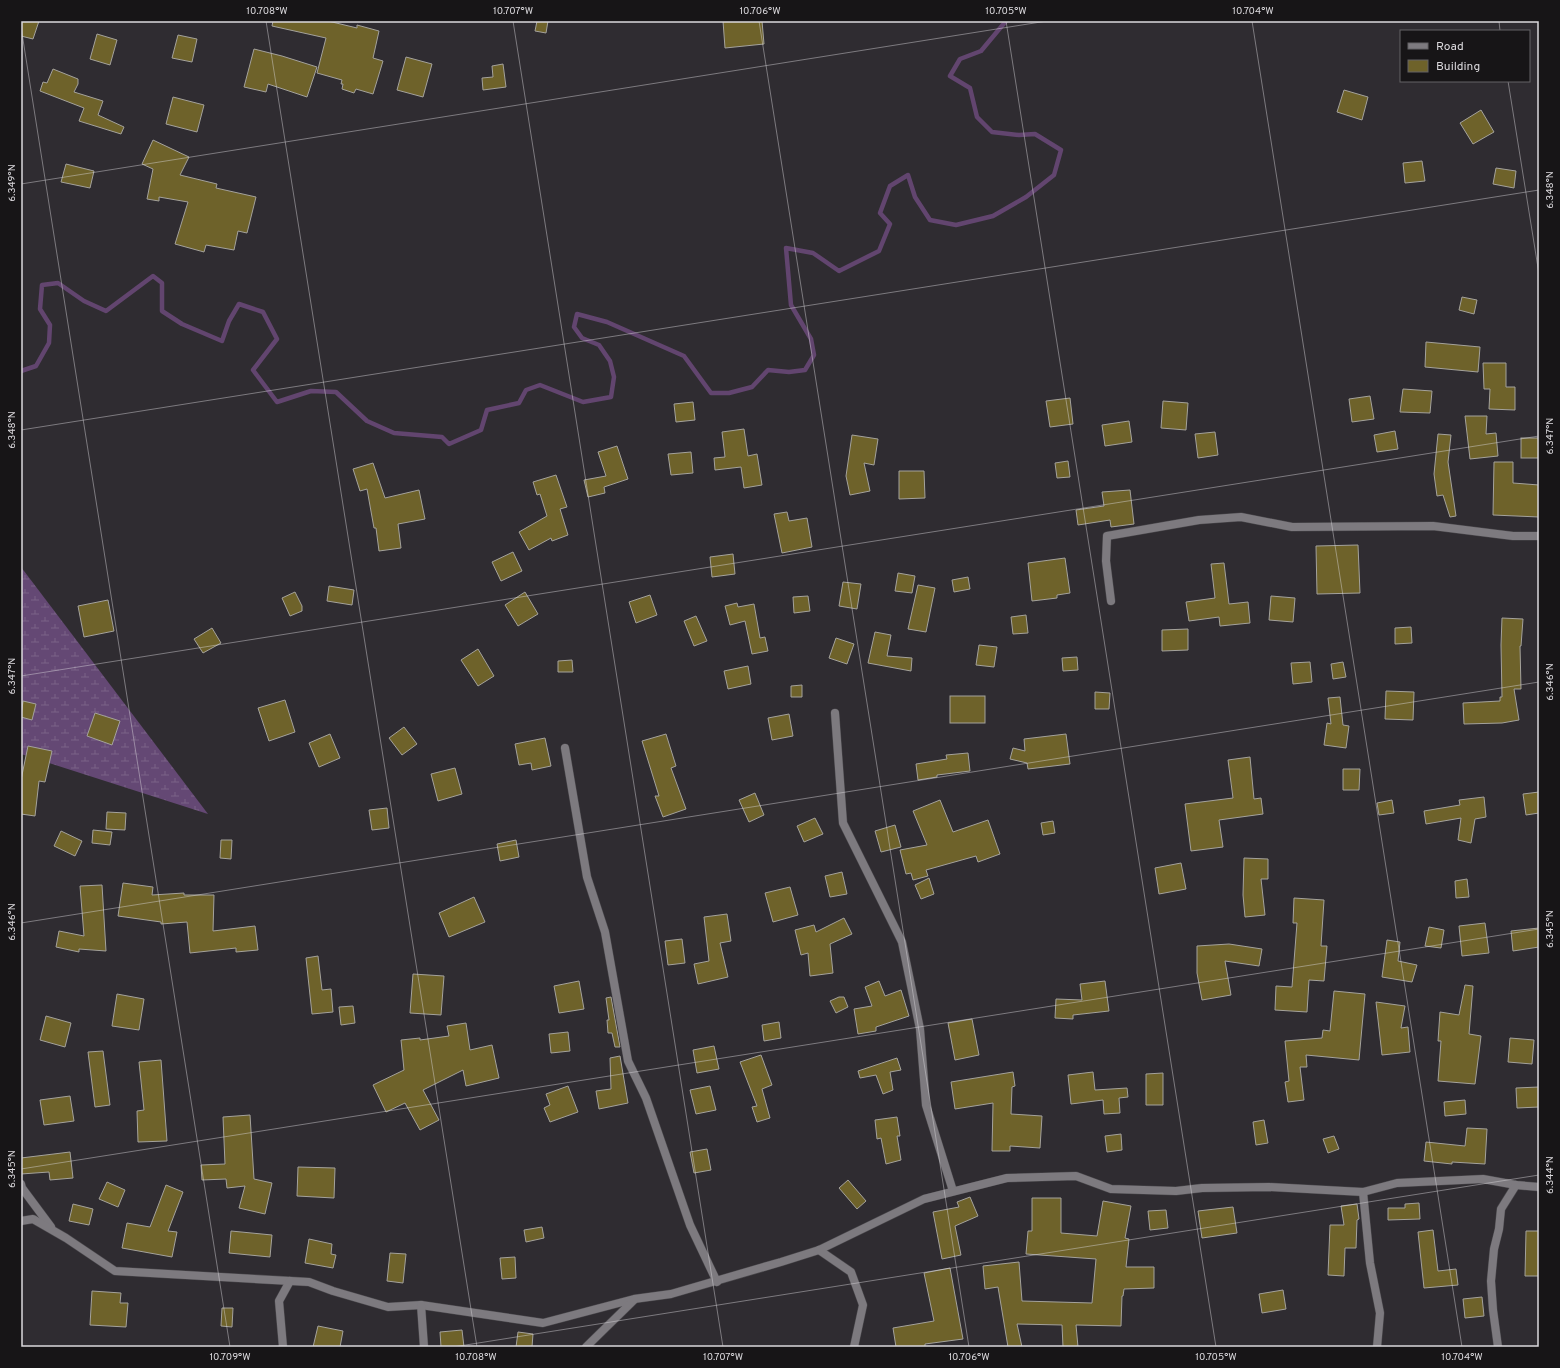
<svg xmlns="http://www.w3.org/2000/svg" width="1560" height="1368" font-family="Overpass,sans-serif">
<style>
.wetland{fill:url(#wetland-marsh)}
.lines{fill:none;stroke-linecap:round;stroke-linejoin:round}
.stream{stroke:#62456f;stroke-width:4.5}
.building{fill:#6e622a;stroke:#a4a29c}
.minor-casing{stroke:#4a484c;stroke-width:9}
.minor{stroke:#7d7a7f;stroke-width:8}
.ticks{fill:none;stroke:#dbd9dd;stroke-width:1;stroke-opacity:0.45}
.neatline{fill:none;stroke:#dbd9dd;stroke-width:1.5}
.ticks-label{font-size:10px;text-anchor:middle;fill:#dbd9dd}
</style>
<defs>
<pattern id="wetland-marsh" width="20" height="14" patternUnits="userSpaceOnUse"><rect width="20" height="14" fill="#644874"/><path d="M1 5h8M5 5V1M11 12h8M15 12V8" fill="none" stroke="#7a6287"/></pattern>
</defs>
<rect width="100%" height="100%" fill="#2f2c31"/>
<path class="wetland" d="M21,567L208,814L21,754Z"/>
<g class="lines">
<path class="stream" d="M21,371L36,366L49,343L50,325L40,309L42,285L58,283L84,301L106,311L153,276L162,283V311L182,324L222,341L229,321L239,304L263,312L277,339L253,370L277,402L311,391L336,392L367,421L394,433L442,437L449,444L481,430L487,410L519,403L526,390L540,385L583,402L611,397L614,377L610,361L599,345L582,338L574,327L577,314L607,322L684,356L711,393H729L752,387L768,370L789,372L805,370L814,355L811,339L791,305L786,248L813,253L839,271L879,251L890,224L880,213L890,186L908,175L915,197L930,220L956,225L993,216L1026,197L1054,175L1061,150L1035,134L1019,135L992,132L977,117L970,88L950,76L960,59L981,51L1006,21"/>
</g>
<g class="building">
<path d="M21,21H39L33,39L21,36Z"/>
<path d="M273,21H328L357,28V25L379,31L373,58L383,61L373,94L356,89L354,93L342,89L343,84H341L342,80L317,73L326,38L272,26Z"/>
<path d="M537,21H548L546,33L535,31Z"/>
<path d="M723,21H762L764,44L725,48Z"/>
<path d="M97,34L117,40L110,65L90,59Z"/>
<path d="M178,35L197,39L192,62L172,58Z"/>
<path d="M254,49L282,56L317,67L307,97L268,84L266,92L244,87Z"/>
<path d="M406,57L432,64L423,97L397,90Z"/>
<path d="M503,64L506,87L483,90L482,78L493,77L492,66Z"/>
<path d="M53,69L78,79V84L74,92L103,101L98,115L124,127L121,134L79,121L84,108L40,91L43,82L47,83Z"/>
<path d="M1344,90L1368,97L1362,120L1337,112Z"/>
<path d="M173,97L204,105L197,132L166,124Z"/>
<path d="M1481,110L1494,132L1473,144L1460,123Z"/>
<path d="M153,140L189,157L180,175L217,184L216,188L256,197L247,233L238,231L234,250L206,245L204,252L175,244L188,202L159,197V201L147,199L153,169L142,164Z"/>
<path d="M1422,161L1425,181L1405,183L1403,163Z"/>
<path d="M66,164L94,171L90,188L61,182Z"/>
<path d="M1496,168L1516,171L1514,188L1493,184Z"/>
<path d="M1462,297L1477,300L1474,314L1459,310Z"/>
<path d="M1426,342L1480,347L1478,372L1425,367Z"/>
<path d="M1483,363H1506V387H1515V410L1489,409L1490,389H1484Z"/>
<path d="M1403,389L1432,391L1430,413L1400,412Z"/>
<path d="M1370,396L1374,419L1352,422L1349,399Z"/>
<path d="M1070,398L1073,424L1050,427L1046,401Z"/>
<path d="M1163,401L1188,403L1186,430L1161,428Z"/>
<path d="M693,402L695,420L676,422L674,404Z"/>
<path d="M1465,416H1487L1486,434L1496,433L1498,456L1470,459Z"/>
<path d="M1129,421L1132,442L1105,446L1102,425Z"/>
<path d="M744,429L748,456L757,454L762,485L744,488L741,467L715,470L714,458L725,457L722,432Z"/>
<path d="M1395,431L1398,449L1377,452L1374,435Z"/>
<path d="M1215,432L1218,455L1198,458L1195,434Z"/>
<path d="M1438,434L1451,435L1448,462L1456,516L1450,517L1443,495L1437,496L1434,474Z"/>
<path d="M852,435L878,439L874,465L864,463L870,491L850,495L846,476Z"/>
<rect x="1521" y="438" width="18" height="20"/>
<path d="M617,446L628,479L604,487L605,493L588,497L584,480L606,476L598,452Z"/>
<path d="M691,452L693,473L671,475L668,454Z"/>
<path d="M1068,461L1070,477L1057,478L1055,463Z"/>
<path d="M1494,462H1513V483L1539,485V517L1493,515Z"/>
<path d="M373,463L385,498L419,490L425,519L398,524L401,548L379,551L376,528H374L367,489L360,491L353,469Z"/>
<path d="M899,471H924L925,498L899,499Z"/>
<path d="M556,475L567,507L560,509L568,535L552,541L551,538L529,550L519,532L547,516L540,494L537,495L533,482Z"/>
<path d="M1130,490L1134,524L1111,527L1110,520L1078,525L1076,510L1104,506L1102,492Z"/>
<path d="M787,512L789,521L807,518L812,547L782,553L774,514Z"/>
<path d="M1358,545L1360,593L1317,594L1316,546Z"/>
<path d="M513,552L522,571L501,581L492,562Z"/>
<path d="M733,554L735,574L712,577L710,557Z"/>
<path d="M1065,558L1070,593L1057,595V598L1032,601L1028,563Z"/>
<path d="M1224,563L1229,604L1248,602L1250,623L1220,626L1219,617L1189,621L1186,602L1215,598L1211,564Z"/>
<path d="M898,573L915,576L912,593L895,591Z"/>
<path d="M968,577L970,589L954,592L952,580Z"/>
<path d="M843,582L861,584L857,609L839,606Z"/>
<path d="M918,585L935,588L926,632L908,629Z"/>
<path d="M329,586L354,590L352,605L327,601Z"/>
<path d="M295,592L302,606V611L290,616L282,598Z"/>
<path d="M525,592L538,614L518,626L505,605Z"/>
<path d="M650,595L657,615L636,623L629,602Z"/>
<path d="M808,596L810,611L794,613L793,597Z"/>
<path d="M1271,596L1295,598L1293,622L1269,620Z"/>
<path d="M108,600L114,631L84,637L78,606Z"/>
<path d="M737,603L738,607L754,604L760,638L765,637L768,651L752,654L745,621L730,625L725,606Z"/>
<path d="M1026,615L1028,633L1013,634L1011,617Z"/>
<path d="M696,616L707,641L694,646L684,621Z"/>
<path d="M1502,618L1523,619L1521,646H1520L1521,689H1514L1519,720L1502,723L1464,724L1463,703L1500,701V697H1502L1501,645Z"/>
<path d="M1411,627L1412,643L1395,644V628Z"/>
<path d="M212,628L221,643L203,653L194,639Z"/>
<path d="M1188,629V650L1162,651V630Z"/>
<path d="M875,632L891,635L887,656L912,658L911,671L868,663Z"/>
<path d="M836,638L854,644L847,664L829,658Z"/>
<path d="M979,645L997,647L994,667L976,665Z"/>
<path d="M478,649L494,676L478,686L461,660Z"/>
<path d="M1077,657L1078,670L1063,671L1062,658Z"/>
<path d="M572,660L573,672H558V661Z"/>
<path d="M1310,662L1312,682L1293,684L1291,663Z"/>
<path d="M1343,662L1346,677L1333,679L1331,664Z"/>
<path d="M748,666L751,684L728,689L724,671Z"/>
<path d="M802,685V697H791V686Z"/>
<path d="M1386,691L1414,692L1413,720L1385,719Z"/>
<path d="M1095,692L1110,693L1109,709H1095Z"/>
<rect x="950" y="696" width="35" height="27"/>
<path d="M1340,697L1343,725L1349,726L1346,748L1324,745L1327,723L1331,724L1328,698Z"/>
<path d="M285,700L295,732L269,741L258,708Z"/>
<path d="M23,701L36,704L32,720L21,717Z"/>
<path d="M95,713L120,721L112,745L87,736Z"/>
<path d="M789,714L793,736L772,740L768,718Z"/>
<path d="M404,727L417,744L402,755L389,738Z"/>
<path d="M330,734L340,758L319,767L309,743Z"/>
<path d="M666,734L676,766L671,768L686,809L663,817L655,796H659L642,741Z"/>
<path d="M1066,734L1070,764L1028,769L1027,763L1010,759L1013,748L1025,751L1024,739Z"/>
<path d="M545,738L551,766L532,770L531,763L519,765L515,744Z"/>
<path d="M28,746L52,751L45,782L39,781L35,816L21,814V780Z"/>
<path d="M968,753L970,771L937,775V777L918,780L916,764L947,759L946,755Z"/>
<path d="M1250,757L1254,799L1261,798L1263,814L1219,820L1223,847L1191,851L1185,804L1233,798L1228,760Z"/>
<path d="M455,768L462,794L438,801L431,774Z"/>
<path d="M1343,769H1360L1359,790H1343Z"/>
<path d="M1539,792V813L1526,815L1523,794Z"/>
<path d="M755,793L764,815L749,822L739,800Z"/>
<path d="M1484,797L1486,817L1475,819L1471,843L1458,840L1461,818L1426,824L1424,811L1460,805L1459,800Z"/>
<path d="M940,800L953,832L988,820L1000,854L978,862L976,856L926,870L928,876L913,880L911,873L906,874L900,850L927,845L913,811Z"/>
<path d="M1392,800L1394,813L1379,815L1377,803Z"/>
<path d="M387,808L389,828L372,830L369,810Z"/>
<path d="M107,812L126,813L125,830L106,829Z"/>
<path d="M815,818L823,834L804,842L797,826Z"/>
<path d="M1053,821L1055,833L1043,835L1041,823Z"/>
<path d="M895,825L901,847L881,852L875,831Z"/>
<path d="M93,830L112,832L110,845L92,843Z"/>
<path d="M61,831L82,841L75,856L54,846Z"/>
<path d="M221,840H232L231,859L220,858Z"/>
<path d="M516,840L519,857L500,861L497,844Z"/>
<path d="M1244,858L1268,859V879H1261L1265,915L1245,917L1243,895Z"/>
<path d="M1181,863L1186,889L1159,894L1155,868Z"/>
<path d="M842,872L847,894L830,897L825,876Z"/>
<path d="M929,878L934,894L921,899L915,885Z"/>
<path d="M1467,879L1469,897L1456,898L1455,881Z"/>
<path d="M123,883L153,887L152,895L184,893V895H214L213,931L255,926L258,950L236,952V948L190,953L187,922L161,924V922L118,916Z"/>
<path d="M102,885L106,951L79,949V952L56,947L59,931L84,936L80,886Z"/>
<path d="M790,887L798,915L773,922L765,893Z"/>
<path d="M474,897L485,922L449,937L439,913Z"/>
<path d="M1294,898L1324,900L1321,946H1327L1324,981L1309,980L1307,1012L1275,1010L1276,986L1292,987L1297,923H1293Z"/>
<path d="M727,914L731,941L720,943L728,977L698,984L694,964L709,961L704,917Z"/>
<path d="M844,918L852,934L830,944L833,973L810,976L808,953L801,955L795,930L814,925L816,932Z"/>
<path d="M1485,923L1489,953L1462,956L1459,926Z"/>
<path d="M1429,927L1444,930L1441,948L1425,946Z"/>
<path d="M1539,928V947L1513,951L1511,931Z"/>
<path d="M682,939L685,963L668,965L665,941Z"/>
<path d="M1387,940L1400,942L1398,961L1417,965L1412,982L1382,977Z"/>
<path d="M1229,944L1262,949L1259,966L1225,961L1231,995L1202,1000L1197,973V946Z"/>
<path d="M318,956L322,990L331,989L333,1012L312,1014L306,958Z"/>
<path d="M413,974L444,976L441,1015L410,1013Z"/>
<path d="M579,981L584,1009L559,1013L554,986Z"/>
<path d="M879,981L885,996L901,990L909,1016L876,1027V1031L858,1034L854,1009L872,1006L865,987Z"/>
<path d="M1105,981L1109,1011L1073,1015V1019L1055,1018L1056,999L1082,1000L1080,984Z"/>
<path d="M1465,985L1473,986L1469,1034L1481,1036L1475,1084L1438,1081L1441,1041H1438L1440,1012L1459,1015Z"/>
<path d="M1334,991L1365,994L1359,1060L1306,1055L1307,1067H1300L1304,1100L1288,1102L1285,1082L1289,1081L1285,1041L1322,1038L1323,1030L1330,1031Z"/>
<path d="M117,994L144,999L139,1030L112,1026Z"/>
<path d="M611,997L620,1047H615L612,1033H608L607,1020H609L606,998Z"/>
<path d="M839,997H844L848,1007L836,1013L830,1001Z"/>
<path d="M1376,1002L1405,1006L1401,1028L1408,1027L1410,1052L1382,1055Z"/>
<path d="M353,1006L355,1023L341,1025L339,1007Z"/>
<path d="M46,1016L71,1023L65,1047L40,1040Z"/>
<path d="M972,1019L979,1055L955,1060L948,1023Z"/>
<path d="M779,1022L781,1038L764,1041L762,1025Z"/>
<path d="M466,1023L470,1050L492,1045L499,1078L466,1086L463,1070L423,1090L439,1120L420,1130L405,1103L386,1112L373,1085L404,1070L401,1040L420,1038V1040L449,1036L447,1026Z"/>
<path d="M568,1032L570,1051L551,1053L549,1034Z"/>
<path d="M1510,1038L1534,1040L1532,1064L1508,1062Z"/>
<path d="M714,1046L719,1069L697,1073L693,1050Z"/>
<path d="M103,1051L110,1105L95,1107L88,1052Z"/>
<path d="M761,1055L772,1085L762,1089L770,1118L757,1122L752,1107L757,1106L740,1062Z"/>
<path d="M620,1056L628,1103L599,1109L596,1091L611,1089L610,1058Z"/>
<path d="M897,1058L901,1070L890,1072L893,1090L883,1094L876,1075L860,1078L858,1071Z"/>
<path d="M161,1060L167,1141L138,1142L137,1111L144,1110L139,1062Z"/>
<path d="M1013,1072L1015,1086L1012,1087L1011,1114L1042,1116L1040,1148L1010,1146V1151H992L993,1103L955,1109L951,1082Z"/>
<path d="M1093,1072L1095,1090L1127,1088L1128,1097L1119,1098L1120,1113L1104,1114L1103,1100L1071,1104L1068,1075Z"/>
<path d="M1163,1073V1105H1146V1074Z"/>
<path d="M568,1086L578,1112L550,1122L544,1108L550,1105L546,1094Z"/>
<path d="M710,1086L716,1110L696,1114L690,1090Z"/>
<path d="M1539,1087V1107L1517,1108L1516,1088Z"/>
<path d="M70,1096L74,1121L44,1125L40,1100Z"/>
<path d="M1465,1100L1466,1114L1445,1116L1444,1102Z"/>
<path d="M250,1115L254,1179L272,1183L265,1214L239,1208L245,1186L227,1188L226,1179L202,1180L201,1165L225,1164L223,1117Z"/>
<path d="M897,1117L900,1136H897L901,1160L886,1164L881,1138L877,1139L875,1120Z"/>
<path d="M1264,1120L1268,1143L1256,1145L1253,1122Z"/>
<path d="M1467,1128L1487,1129L1485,1164L1452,1162V1164L1424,1161L1426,1142L1465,1146Z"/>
<path d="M1121,1134L1122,1150L1107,1152L1105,1136Z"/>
<path d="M1334,1136L1339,1149L1328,1153L1323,1139Z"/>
<path d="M707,1149L711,1170L694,1173L690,1152Z"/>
<path d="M70,1152L73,1178L50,1180L49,1172L21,1174V1158Z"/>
<path d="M298,1167L335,1168L334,1198L297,1196Z"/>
<path d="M848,1180L866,1201L857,1209L839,1188Z"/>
<path d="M107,1182L125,1190L118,1207L99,1199Z"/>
<path d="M166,1185L183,1192L168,1231L177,1232L172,1257L122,1248L127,1223L150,1227Z"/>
<path d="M970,1197L978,1216L955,1226L961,1255L942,1259L933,1212L959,1207L957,1202Z"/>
<path d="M1032,1198H1061V1233L1097,1236L1103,1201L1131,1206L1125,1238L1129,1239L1126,1267H1154V1288L1124,1289L1123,1296H1122L1121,1326L1076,1325L1078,1347H1063L1062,1325L1017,1324L1022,1347H1008L998,1287L985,1289L983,1266L1019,1262L1022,1301L1092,1303L1096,1259L1026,1254L1028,1231H1032Z"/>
<path d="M1419,1203L1420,1219L1388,1220V1208H1405V1204Z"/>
<path d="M73,1204L93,1209L89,1225L69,1221Z"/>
<path d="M1357,1204L1359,1219L1357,1220L1356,1248H1345L1344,1276L1328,1275L1330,1225H1344L1341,1206Z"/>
<path d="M1233,1207L1237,1233L1202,1238L1198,1211Z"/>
<path d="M1166,1210L1168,1228L1150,1230L1148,1211Z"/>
<path d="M542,1227L544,1238L526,1242L524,1230Z"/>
<path d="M1433,1230L1438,1271L1456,1269L1458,1285L1424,1288L1418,1232Z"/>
<path d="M231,1231L272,1235L270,1257L229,1253Z"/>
<path d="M1526,1231H1539V1276H1525Z"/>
<path d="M309,1239L332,1244L331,1254L336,1255L333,1268L305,1263Z"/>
<path d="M390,1253L406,1254L403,1283L387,1281Z"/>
<path d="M515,1257L516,1278L502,1279L500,1258Z"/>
<path d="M950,1268L963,1339L925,1344V1347H896L893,1328L934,1321L924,1273Z"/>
<path d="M1283,1290L1286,1309L1262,1313L1259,1294Z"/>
<path d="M92,1291L121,1293L120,1303H128L126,1327L90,1325Z"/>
<path d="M1482,1297L1484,1316L1465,1318L1463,1299Z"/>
<path d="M222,1308H233L232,1327L221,1326Z"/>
<path d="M318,1326L343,1331L340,1347H313Z"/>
<path d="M462,1330L464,1347H441L440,1332Z"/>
<path d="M518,1332L533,1334L532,1347H516Z"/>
</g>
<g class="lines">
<g class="minor-casing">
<g id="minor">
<path d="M1111,601L1106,561L1107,536L1199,520L1241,517L1292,527L1433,526L1513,536H1539"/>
<path d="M835,713L843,823L902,942L920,1029L926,1105L953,1191"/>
<path d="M565,748L587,877L605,932L628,1061L646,1098L690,1225L717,1282"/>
<path d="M21,1184L22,1188L51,1227"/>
<path d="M1363,1192L1370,1263L1380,1313L1377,1347"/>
<path d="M21,1221L33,1219L66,1238L115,1271L309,1282L333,1291L388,1307L421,1305L543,1323L634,1299L671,1294L781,1262L819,1250L924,1199L1007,1178L1076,1176L1111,1189L1176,1191L1202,1188L1269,1187L1363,1192L1397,1183L1483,1179L1516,1185L1539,1187"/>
<path d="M819,1250L851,1272L863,1305L854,1347"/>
<path d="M421,1305L424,1347"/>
<path d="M283,1347L279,1301L290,1281"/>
<path d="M586,1347L634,1300"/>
<path d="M1498,1347L1493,1310L1491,1281L1494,1249L1499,1229L1501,1209L1516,1185"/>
</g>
</g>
<use href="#minor" class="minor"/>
</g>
<path class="ticks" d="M266,21L477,1347M513,21L723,1347M759,21L969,1347M1006,21L1216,1347M1252,21L1462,1347M1499,21L1500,31M21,27L230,1347M1508,81L1539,274M21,184L1047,21M21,430L1539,190M21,676L1539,436M21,923L1539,682M21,1169L1539,929M453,1347L1539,1175"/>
<rect width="1560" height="1368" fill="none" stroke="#171517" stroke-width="44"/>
<rect x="1400" y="30" width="130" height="52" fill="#171517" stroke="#656366"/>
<rect x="1408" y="43" width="20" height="6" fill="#7d7a7f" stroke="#656366"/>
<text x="1436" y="50" font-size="12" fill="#dbd9dd">Road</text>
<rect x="1408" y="60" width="20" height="12" fill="#6e622a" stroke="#656366"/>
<text x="1436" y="70" font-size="12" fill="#dbd9dd">Building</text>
<rect x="22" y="22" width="1516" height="1324" class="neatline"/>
<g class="ticks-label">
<text x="267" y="14">10.708°W</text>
<text x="513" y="14">10.707°W</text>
<text x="760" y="14">10.706°W</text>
<text x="1006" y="14">10.705°W</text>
<text x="1253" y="14">10.704°W</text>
<text transform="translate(11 183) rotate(-90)" y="4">6.349°N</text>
<text transform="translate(1549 190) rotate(-90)" y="4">6.348°N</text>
<text transform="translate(11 430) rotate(-90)" y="4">6.348°N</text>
<text transform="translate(1549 436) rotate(-90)" y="4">6.347°N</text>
<text transform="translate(11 676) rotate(-90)" y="4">6.347°N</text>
<text transform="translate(1549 682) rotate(-90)" y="4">6.346°N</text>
<text transform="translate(11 922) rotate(-90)" y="4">6.346°N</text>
<text transform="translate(1549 929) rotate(-90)" y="4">6.345°N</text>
<text transform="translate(11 1169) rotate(-90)" y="4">6.345°N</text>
<text transform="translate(1549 1175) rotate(-90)" y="4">6.344°N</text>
<text x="230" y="1360">10.709°W</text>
<text x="476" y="1360">10.708°W</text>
<text x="723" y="1360">10.707°W</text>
<text x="969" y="1360">10.706°W</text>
<text x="1216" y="1360">10.705°W</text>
<text x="1462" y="1360">10.704°W</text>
</g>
</svg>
